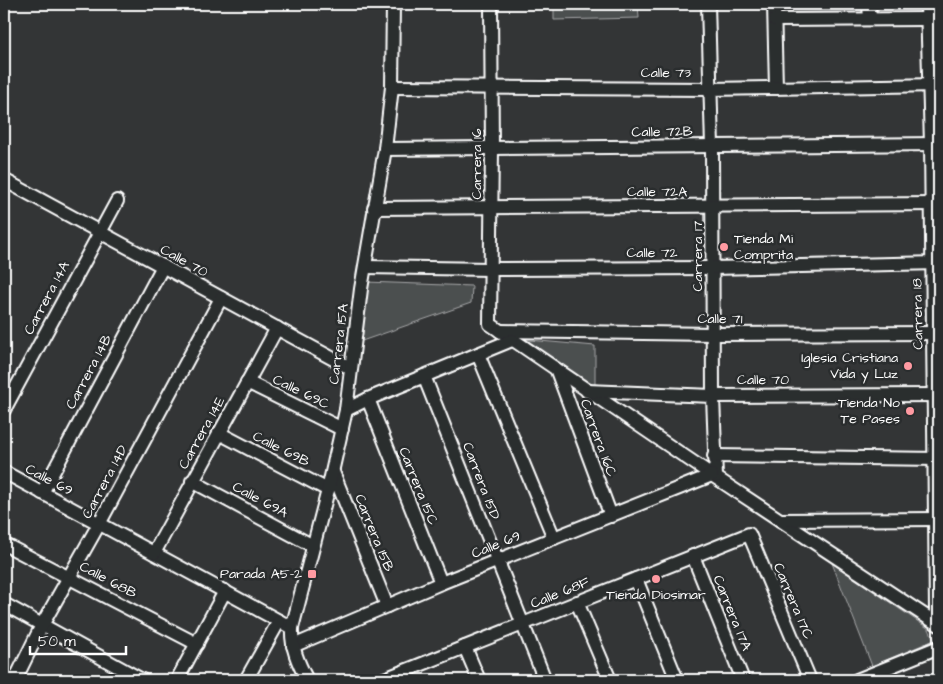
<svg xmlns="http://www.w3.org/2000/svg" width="943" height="684" font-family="'Architects Daughter',sans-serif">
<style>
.park{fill:#4c4f50;stroke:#a6a7a8}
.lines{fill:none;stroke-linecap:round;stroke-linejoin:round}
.minor-casing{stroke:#fff;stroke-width:16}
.minor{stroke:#2a2d2e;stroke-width:12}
.poi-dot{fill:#ff9aa2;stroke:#2a2d2e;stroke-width:2}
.labels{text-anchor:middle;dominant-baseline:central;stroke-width:5;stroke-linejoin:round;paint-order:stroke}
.street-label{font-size:14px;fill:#fff;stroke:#2a2d2e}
.poi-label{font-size:14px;fill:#fff;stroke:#2a2d2e;text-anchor:end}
</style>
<rect width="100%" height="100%" fill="#333536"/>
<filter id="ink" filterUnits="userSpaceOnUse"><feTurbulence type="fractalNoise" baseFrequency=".02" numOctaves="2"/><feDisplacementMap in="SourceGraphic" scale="10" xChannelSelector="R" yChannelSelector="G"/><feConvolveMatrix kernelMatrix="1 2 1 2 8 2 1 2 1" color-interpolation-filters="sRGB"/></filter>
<g filter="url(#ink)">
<g class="park">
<path d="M554,4H638L639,18L554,20Z"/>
<path d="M779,4H865V15L779,16Z"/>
<path d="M366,282L472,286L471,303L359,342Z"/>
<path d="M518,339L595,346V388Z"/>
<path d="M832,563L929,629L934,640L872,666Z"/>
</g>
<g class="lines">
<g class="minor-casing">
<g id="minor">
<path d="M491,4L492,149L490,324L712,475L939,625"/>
<path d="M708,4L712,147L713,396L716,477"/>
<path d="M774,4L776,88"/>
<path d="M869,4L870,19"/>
<path d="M927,4L931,144L936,610L939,624"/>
<path d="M775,20L927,19"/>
<path d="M392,87L710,89L939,85"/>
<path d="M385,149L939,144"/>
<path d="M4,180L350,368"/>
<path d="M374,208L939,204"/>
<path d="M365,267L490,269L712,268L939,263"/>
<path d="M500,331L714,334L939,333"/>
<path d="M478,354L554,538"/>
<path d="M557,371L611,516"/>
<path d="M424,376L545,680"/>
<path d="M247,382L342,429"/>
<path d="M587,391L713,396L939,395"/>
<path d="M368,399L441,583"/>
<path d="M4,410L117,201"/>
<path d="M346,410L368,399L512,340"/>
<path d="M219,433L328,490"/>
<path d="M714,456L939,459"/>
<path d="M4,472L292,628"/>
<path d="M333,472L387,606"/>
<path d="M192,481L313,546"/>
<path d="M42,493L163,266"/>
<path d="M780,520L939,519"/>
<path d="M4,544L197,644"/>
<path d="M154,553L277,328"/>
<path d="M693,556L743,680"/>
<path d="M636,579L677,680"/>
<path d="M577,602L610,680"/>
<path d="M4,604L142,680"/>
<path d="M293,646L441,583L712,475"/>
<path d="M465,647L479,680"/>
<path d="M15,680L42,625L99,524L221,298"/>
<path d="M177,680L225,591"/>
<path d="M246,680L279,621"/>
<path d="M307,680C298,663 291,647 292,628L328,490L346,410L361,289L385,149L392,87L393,4"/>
<path d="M382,680L749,534L810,680"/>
<path d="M857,680L939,647"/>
</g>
</g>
<use href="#minor" class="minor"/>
</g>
</g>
<g class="poi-dot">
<circle cx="724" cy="247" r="5"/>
<circle cx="908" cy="366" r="5"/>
<circle cx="910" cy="411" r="5"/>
<rect x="307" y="569" width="10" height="10" rx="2.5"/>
<circle cx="656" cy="579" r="5"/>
</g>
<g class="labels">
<g class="street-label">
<text x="666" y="73">Calle 73</text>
<text transform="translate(662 132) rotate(-1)">Calle 72B</text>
<text transform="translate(477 164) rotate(-90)">Carrera 16</text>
<text x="657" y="192">Calle 72A</text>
<text x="652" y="253">Calle 72</text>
<text transform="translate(698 256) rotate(-90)">Carrera 17</text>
<text transform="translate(184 261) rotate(29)">Calle 70</text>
<text transform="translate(47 298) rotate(-62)">Carrera 14A</text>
<text transform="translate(918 314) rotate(-91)">Carrera 18</text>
<text x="720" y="319">Calle 71</text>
<text transform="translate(339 344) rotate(-83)">Carrera 15A</text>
<text transform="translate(89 372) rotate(-62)">Carrera 14B</text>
<text x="763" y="380">Calle 70</text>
<text transform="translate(301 392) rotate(26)">Calle 69C</text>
<text transform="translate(202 433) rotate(-61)">Carrera 14E</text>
<text transform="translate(598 438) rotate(70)">Carrera 16C</text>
<text transform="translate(281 449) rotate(27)">Calle 69B</text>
<text transform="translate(49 480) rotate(28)">Calle 69</text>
<text transform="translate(481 481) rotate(69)">Carrera 15D</text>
<text transform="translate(105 482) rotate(-62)">Carrera 14D</text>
<text transform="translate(418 486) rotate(68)">Carrera 15C</text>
<text transform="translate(260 500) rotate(28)">Calle 69A</text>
<text transform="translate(374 533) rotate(68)">Carrera 15B</text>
<text transform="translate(496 545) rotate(-22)">Calle 69</text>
<text transform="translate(108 580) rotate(28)">Calle 68B</text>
<text transform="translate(560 593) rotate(-22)">Calle 68F</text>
<text transform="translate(793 601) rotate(67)">Carrera 17C</text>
<text transform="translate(732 613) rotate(68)">Carrera 17A</text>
</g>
<g class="poi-label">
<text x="734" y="239" text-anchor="start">Tienda Mi<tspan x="734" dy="16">Comprita</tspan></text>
<text x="898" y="358">Iglesia Cristiana<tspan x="898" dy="16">Vida y Luz</tspan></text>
<text x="900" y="403">Tienda No<tspan x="900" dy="16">Te Pases</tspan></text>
<text x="302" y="574">Parada A5-2</text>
<text x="656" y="595" text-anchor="middle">Tienda Diosimar</text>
</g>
</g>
<rect width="943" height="684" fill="none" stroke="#2a2d2e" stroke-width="20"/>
<rect x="10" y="10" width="923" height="664" fill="none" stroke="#fff" stroke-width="2" filter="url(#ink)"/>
<path d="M30 646v8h96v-8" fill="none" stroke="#ffffff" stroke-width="2.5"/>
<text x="38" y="646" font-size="15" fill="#ffffff" stroke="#2a2d2e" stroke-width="4" paint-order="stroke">50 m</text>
</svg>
